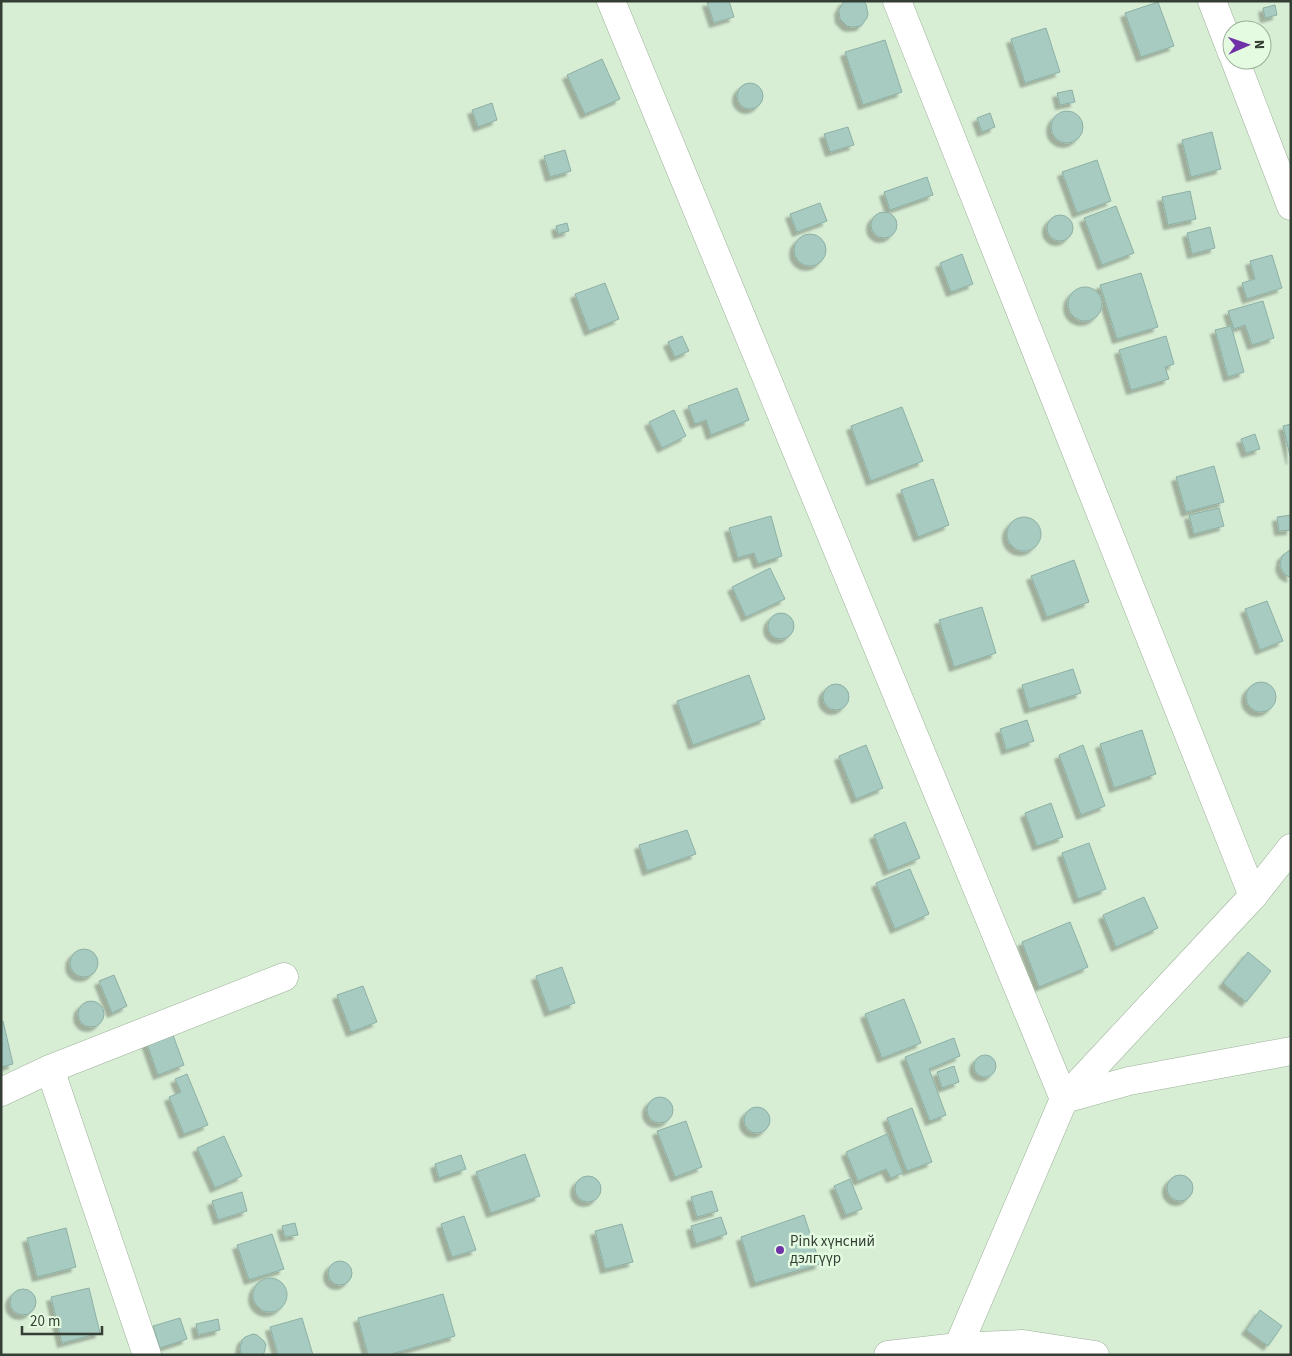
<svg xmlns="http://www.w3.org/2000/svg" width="1292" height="1356" font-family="'Source Sans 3',sans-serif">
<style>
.building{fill:#a7cbc0;stroke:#8db0a5;filter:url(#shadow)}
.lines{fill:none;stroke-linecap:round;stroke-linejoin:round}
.street-casing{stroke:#9db29a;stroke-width:29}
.secondary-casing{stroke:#9db29a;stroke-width:29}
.street{stroke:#fff;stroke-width:28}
.secondary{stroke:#fff;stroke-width:28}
.poi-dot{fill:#6e31a7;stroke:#e4fbe1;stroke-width:2}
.labels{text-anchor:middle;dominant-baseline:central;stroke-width:5;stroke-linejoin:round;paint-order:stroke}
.poi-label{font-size:15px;fill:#353e34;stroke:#e4fbe1;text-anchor:start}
</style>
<defs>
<filter id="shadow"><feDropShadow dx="-4.5" dy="4.5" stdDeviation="1" flood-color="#0004"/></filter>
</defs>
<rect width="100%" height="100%" fill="#d7edd4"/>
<g class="building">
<path d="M729,1L734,17L714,23L707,2Z"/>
<path d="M844,1H863L866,4L868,14L867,18L861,26L852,27L847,26L840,19L839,10Z"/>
<path d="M1158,2L1174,46L1141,57L1125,13Z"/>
<path d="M1275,5L1277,15L1265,18L1263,8Z"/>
<path d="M1046,28L1060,72L1025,83L1011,39Z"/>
<path d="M885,40L902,92L863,105L845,52Z"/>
<path d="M602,59L620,99L585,114L567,75Z"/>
<circle cx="750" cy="96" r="13"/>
<path d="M1072,90L1075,102L1060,105L1057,93Z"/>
<path d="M492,103L497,120L478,127L472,110Z"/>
<circle cx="1067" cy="127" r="16"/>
<path d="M990,113L995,127L982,132L977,118Z"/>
<path d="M848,127L854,145L830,152L824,134Z"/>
<path d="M1212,132L1221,169L1191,177L1182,140Z"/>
<path d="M565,150L571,171L550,177L544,156Z"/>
<path d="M1097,160L1111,201L1077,213L1062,172Z"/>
<path d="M927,177L933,195L890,210L884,192Z"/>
<path d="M1190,191L1196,219L1168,225L1162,197Z"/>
<path d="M820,203L827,221L797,232L790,214Z"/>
<path d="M1116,206L1134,253L1102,265L1084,218Z"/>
<circle cx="884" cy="225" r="13"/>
<circle cx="1060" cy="228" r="13"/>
<path d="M567,223L569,231L558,234L556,226Z"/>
<path d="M1210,227L1215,248L1192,254L1187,233Z"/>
<circle cx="810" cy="250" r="16"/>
<path d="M962,254L973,284L951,292L940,263Z"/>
<path d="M1272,255L1282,288L1247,299L1242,283L1255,279L1250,261Z"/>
<path d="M1141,273L1158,327L1117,339L1100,285Z"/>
<path d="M605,283L619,319L589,331L575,294Z"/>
<circle cx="1085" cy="304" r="17"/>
<path d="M1263,301L1274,338L1252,345L1245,325L1234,329L1228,311Z"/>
<path d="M1231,326L1244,372L1228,377L1215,330Z"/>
<path d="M682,336L689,351L675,357L668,342Z"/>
<path d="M1166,336L1174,364L1165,367L1169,379L1131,390L1119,350Z"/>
<path d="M737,388L749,420L711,435L706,420L695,424L688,406Z"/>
<path d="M902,407L923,461L871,481L851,426Z"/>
<path d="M674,410L686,436L662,448L649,422Z"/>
<path d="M1291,424V460L1283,426Z"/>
<path d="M1255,434L1260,449L1246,453L1241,439Z"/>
<path d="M1214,466L1224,502L1186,512L1176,477Z"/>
<path d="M933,479L949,525L918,537L901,490Z"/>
<path d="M1219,508L1224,526L1194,534L1189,515Z"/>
<path d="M1291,515V530L1279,531L1277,517Z"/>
<path d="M771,516L782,556L758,564L754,553L738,558L729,528Z"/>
<circle cx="1024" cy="534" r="17"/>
<path d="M1291,549V578L1284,574L1280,566L1282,556Z"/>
<path d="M1074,560L1089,602L1047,617L1031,576Z"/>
<path d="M770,568L785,599L746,617L732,587Z"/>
<path d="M1267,601L1283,641L1260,650L1245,609Z"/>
<path d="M982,607L996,653L954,667L939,620Z"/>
<circle cx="781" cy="626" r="13"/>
<path d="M1073,669L1081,693L1029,709L1022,685Z"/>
<path d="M749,675L765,719L693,745L677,701Z"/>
<circle cx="1261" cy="697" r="15"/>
<circle cx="836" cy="697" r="13"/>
<path d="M1027,720L1034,741L1006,750L1000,729Z"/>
<path d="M1142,730L1156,774L1114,788L1100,744Z"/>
<path d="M866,745L883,788L856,799L839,756Z"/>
<path d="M1083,745L1105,806L1081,815L1059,755Z"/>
<path d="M1051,803L1063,837L1037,846L1025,813Z"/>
<path d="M905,822L920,858L888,871L874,835Z"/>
<path d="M687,830L696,854L647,871L639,845Z"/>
<path d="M1089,843L1106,889L1078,899L1062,853Z"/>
<path d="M910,869L929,914L895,929L876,883Z"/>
<path d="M1144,897L1158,928L1116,947L1103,915Z"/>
<path d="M1070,922L1088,967L1039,987L1022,942Z"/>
<circle cx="84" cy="963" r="14"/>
<path d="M1248,952L1271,971L1246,1002L1223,983Z"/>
<path d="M562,967L575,1003L549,1012L536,976Z"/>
<path d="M114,975L127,1006L112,1013L99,981Z"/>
<path d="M363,986L377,1022L351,1032L337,995Z"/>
<path d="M904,999L921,1043L882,1058L865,1014Z"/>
<circle cx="91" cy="1014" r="13"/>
<path d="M1,1021H3L13,1064L1,1067Z"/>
<path d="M170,1027L184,1065L158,1075L144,1036Z"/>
<path d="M954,1038L960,1056L929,1069L946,1115L930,1121L905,1057Z"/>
<circle cx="985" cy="1066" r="11"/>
<path d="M954,1066L959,1082L942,1088L937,1072Z"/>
<path d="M187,1074L208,1125L184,1134L169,1097L181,1092L175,1079Z"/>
<circle cx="660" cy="1110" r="13"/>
<circle cx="757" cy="1120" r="13"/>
<path d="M912,1108L932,1162L907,1171L887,1118Z"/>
<path d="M686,1121L702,1167L675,1177L657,1131Z"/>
<path d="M887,1134L903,1173L891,1178L886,1169L858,1181L846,1152Z"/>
<path d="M224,1136L242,1176L215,1188L197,1148Z"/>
<path d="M525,1154L540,1196L491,1213L476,1172Z"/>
<path d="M461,1155L466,1169L439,1178L435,1164Z"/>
<circle cx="1180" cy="1188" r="13"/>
<circle cx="588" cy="1189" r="13"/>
<path d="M850,1179L862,1209L846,1215L834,1186Z"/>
<path d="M712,1191L718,1211L697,1217L691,1197Z"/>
<path d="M242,1192L247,1211L218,1220L212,1201Z"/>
<path d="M804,1215L820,1264L755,1283L741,1237Z"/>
<path d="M464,1216L476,1250L452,1257L441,1224Z"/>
<path d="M721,1217L727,1234L696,1244L691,1226Z"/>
<path d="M295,1223L298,1235L285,1237L282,1226Z"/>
<path d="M622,1224L633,1262L605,1269L595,1231Z"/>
<path d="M66,1228L76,1267L37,1277L27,1238Z"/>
<path d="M272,1234L284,1269L249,1280L237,1245Z"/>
<circle cx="340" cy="1273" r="12"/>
<circle cx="270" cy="1295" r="17"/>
<path d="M89,1288L100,1333L62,1343L51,1297Z"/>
<circle cx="23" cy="1302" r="13"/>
<path d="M443,1294L455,1336L388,1355H368L358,1318Z"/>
<path d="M1260,1310L1282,1326L1268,1346L1246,1330Z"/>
<path d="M180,1318L187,1339L160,1348L153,1326Z"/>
<path d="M302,1318L313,1355H278L270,1327Z"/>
<path d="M218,1319L220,1330L198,1335L196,1324Z"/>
<path d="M253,1334L257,1335L264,1341L266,1345L264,1353L263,1355H242L240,1349L242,1340L245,1337Z"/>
</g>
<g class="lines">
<g class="street-casing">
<g id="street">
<path d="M611,1L1064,1099L1253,896L1291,848"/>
<path d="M897,1L1253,896"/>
<path d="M1212,1L1232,53"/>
<path d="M1235,60L1291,206"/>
<path d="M50,1069L284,977"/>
<path d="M1,1092L50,1069L147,1355"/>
<path d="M958,1347L1064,1099L1129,1081L1291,1051"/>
</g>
</g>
<g class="secondary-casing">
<path id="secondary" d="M888,1355L958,1347L1023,1344L1095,1355"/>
</g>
<use href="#street" class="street"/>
<use href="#secondary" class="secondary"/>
</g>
<circle class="poi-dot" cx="780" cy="1250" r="5"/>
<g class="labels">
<g class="poi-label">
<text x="790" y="1241">Pink хүнсний<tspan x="790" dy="17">дэлгүүр</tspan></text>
</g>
</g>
<rect width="1292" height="1356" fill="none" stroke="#353e34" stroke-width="5"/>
<g transform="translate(1247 45) rotate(88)"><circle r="24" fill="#e4fbe1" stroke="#9eaf9c"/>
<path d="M0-4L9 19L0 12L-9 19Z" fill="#6e31a7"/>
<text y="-8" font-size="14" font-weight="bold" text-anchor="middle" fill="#353e34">N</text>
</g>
<path d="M22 1326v8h80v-8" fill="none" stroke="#353e34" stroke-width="2.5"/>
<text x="30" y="1326" font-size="15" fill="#353e34" stroke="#e4fbe1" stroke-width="4" paint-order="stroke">20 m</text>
</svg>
